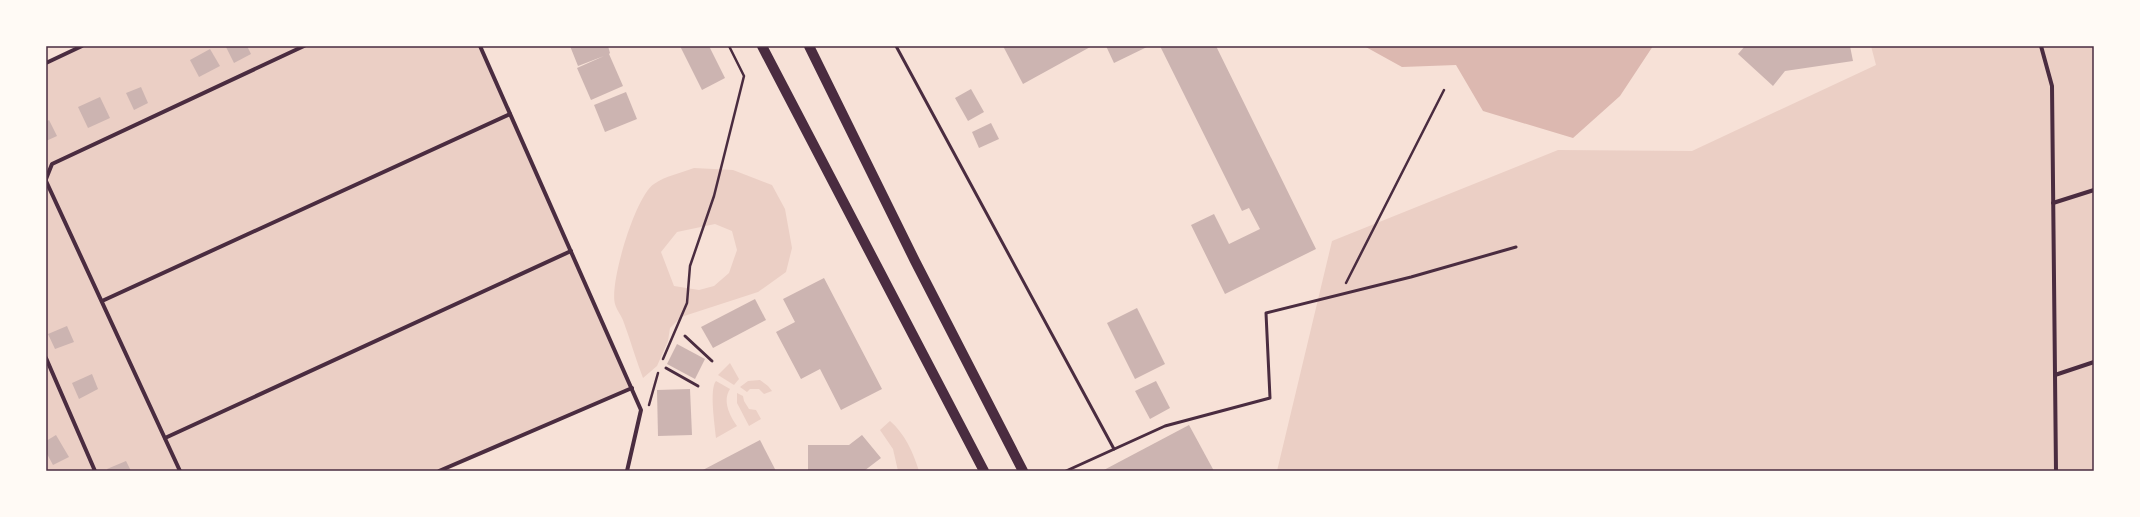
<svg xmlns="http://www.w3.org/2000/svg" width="2140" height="517" font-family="Overpass,sans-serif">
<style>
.green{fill:#ebcfc5;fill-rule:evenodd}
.water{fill:#dcb8b0}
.building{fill:#ccb4b1}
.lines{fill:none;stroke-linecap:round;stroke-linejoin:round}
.path{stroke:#4a2c40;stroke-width:2.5}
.service{stroke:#4a2c40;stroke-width:3}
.minor{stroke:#4a2c40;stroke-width:4}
.primary{stroke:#4a2c40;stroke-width:10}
.neatline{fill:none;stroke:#4a2c40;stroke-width:1.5}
</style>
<rect width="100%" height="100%" fill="#f7e1d7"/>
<g class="green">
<path d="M82,46H480L632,388L445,471H46V63Z"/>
<path d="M1871,46H2094V471H1277L1332,241L1558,150L1692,151L1876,65Z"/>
<path d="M694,168L733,170L772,185L785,209L792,248L786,272L758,292L681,317L670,328L668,341L657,366L643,378C636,360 631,342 624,323C622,316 617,311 615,304C609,283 636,195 654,184C665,176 681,173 694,168ZM715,224L732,231L737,250L729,273L714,286L699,290L674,286L661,252L677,232Z"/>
<path d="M730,363L739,379L734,385L718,375Z"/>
<path d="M760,380L768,386L772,391L764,394L759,389H750L747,392L740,387L748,381Z"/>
<path d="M716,381L730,389C722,401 730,416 737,426L716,438C715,426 709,389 716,381Z"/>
<path d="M737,393L743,396L744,401L749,409L756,410L761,419L749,426L737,403Z"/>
<path d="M890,421C905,434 913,452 919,471H898L893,449L880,430Z"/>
</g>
<path class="water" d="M1364,46H1653L1620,96L1573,138L1483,111L1456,65L1402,67Z"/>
<g class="building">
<path d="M229,46H247L251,54L234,63L226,47Z"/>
<path d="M570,46H608L610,53L609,54L623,86L591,100L577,68L604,56L578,66Z"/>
<path d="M680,46H709L725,78L702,90Z"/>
<path d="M1003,46H1092L1023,84Z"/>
<path d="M1106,46H1149L1114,63Z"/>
<path d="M1160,46H1216L1316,249L1225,294L1191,225L1214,214L1229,244L1260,229L1249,208L1242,211Z"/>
<path d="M1745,46H1850L1853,61L1785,71L1773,86L1738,54Z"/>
<path d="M210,49L220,66L199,77L190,60Z"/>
<path d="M141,87L148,103L134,110L126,93Z"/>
<path d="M971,89L984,112L968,121L955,98Z"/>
<path d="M626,92L637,119L605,132L594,105Z"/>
<path d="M100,97L110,118L88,128L78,107Z"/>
<path d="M49,120L57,136L46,141V122Z"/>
<path d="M991,123L999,139L979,148L972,132Z"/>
<path d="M824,278L882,389L841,410L820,369L801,379L776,332L795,322L783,299Z"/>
<path d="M755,299L766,320L713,348L701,327Z"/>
<path d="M1137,308L1165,364L1135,379L1107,323Z"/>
<path d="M67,326L74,342L55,349L48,334Z"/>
<path d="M677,344L705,359L695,379L667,364Z"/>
<path d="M92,374L98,389L79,399L72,383Z"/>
<path d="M1156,381L1170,408L1150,419L1135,391Z"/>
<path d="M690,389L692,435L658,436L657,390Z"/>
<path d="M1189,425L1214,471H1102Z"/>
<path d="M56,435L69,457L53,465L46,452V441Z"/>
<path d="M862,435L881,458L864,471H808V445H849Z"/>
<path d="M760,440L776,471H701Z"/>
<path d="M126,461L131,471H108L107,469Z"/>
</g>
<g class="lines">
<g class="path">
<path d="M1346,283L1444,90"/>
<path d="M663,359L687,303L690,266L714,196L744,76L729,46"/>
<path d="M649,405L658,373"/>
</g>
<g class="service">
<path d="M896,46L1114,449"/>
<path d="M685,336L712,361"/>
<path d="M666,368L698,386"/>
<path d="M1066,471L1165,426L1270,398L1266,313L1411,277L1516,247"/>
</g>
<g class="minor">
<path d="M480,46L641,410L627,471"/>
<path d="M2041,46L2052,86L2056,471"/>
<path d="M46,63L82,46"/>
<path d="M46,179L52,164L304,46"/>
<path d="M46,181L180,471"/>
<path d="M2053,203L2094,190"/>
<path d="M102,301L510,114"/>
<path d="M46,358L95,471"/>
<path d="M2055,375L2094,362"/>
<path d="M165,438L571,251"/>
<path d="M439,471L632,388"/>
</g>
<g class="primary">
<path d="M762,46L984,471"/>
<path d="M809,46L915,261L1023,471"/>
</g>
</g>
<rect width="2140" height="517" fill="none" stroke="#fffaf5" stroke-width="94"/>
<rect x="47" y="47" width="2046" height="423" class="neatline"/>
</svg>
